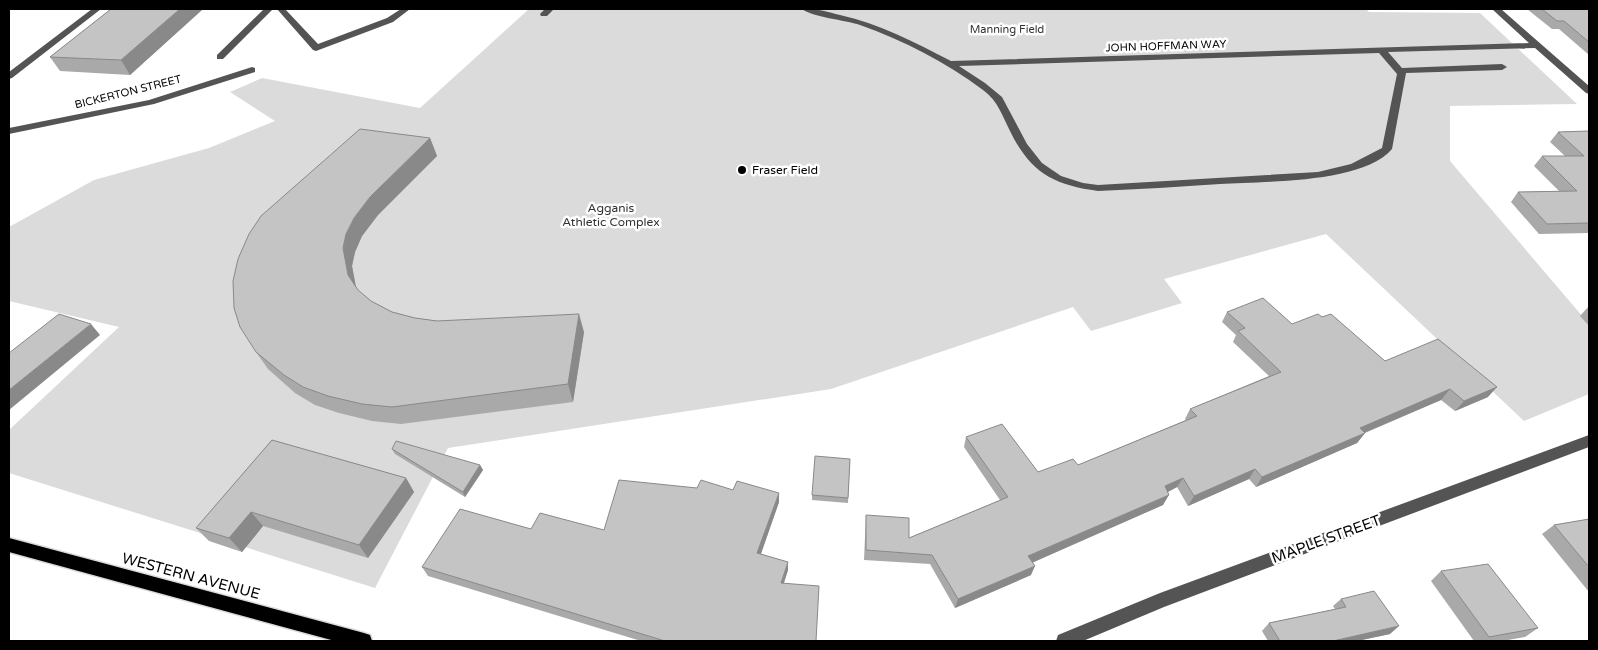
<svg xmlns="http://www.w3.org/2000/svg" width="1598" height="650" font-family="'Varela Round',sans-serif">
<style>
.green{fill:#dbdbdb}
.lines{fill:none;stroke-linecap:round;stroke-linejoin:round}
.major-casing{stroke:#dbdbdb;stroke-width:3}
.minor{fill:#545454;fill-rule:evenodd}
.major{fill:#000;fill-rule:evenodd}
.wall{fill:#a9a9a9}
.shaded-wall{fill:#898989}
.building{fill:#c4c4c4;stroke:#898989}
.poi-dot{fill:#000;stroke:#fff;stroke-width:2}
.labels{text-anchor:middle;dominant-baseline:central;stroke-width:5;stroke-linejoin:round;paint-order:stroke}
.far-park-label{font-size:11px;fill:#323232;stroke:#fff}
.far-street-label{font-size:11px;fill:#000;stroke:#fff}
.poi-label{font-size:12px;fill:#000;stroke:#fff;text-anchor:start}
.park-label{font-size:12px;fill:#323232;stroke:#fff}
.near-street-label{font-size:15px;fill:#000;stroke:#fff}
</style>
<rect width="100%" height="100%" fill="#fff"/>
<path class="green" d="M529,9H1366L1369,12L1480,13L1577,104L1450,106V161L1589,324V394L1524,421L1326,234L1164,279L1182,303L1091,331L1073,307L831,389L448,448L375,588L9,473V430L119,327L9,301V227L94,180L209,148L275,121L230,92L262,78L420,108Z"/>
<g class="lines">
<g class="major-casing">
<path id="major" d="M9,538L364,633L370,635L372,641H335L9,552Z"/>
</g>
<g class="minor">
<path d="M92,9H101L12,78L9,79V72Z"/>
<path d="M264,9H273L223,59H217V55Z"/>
<path d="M277,9H285L318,44L387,18L401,9H410L393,22L316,51L313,50Z"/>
<path d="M545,9H554L547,16H541L540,14Z"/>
<path d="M802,9C815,8 827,12 840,15C880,24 914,42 951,61L1529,43L1492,9H1501L1589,86V94L1586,93L1535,48L1388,52L1402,68L1502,64L1507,67L1502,70L1406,73L1392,149C1362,184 1264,181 1220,184C1179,187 1139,189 1098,191C1053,185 1030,172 1010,131C1002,115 998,101 983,90C947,63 903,40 860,25C845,20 812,17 802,9ZM1379,53L1397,74L1382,148L1351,164L1318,172L1098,185L1083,183L1061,176L1042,163L1027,144L1002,97L985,83L959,66Z"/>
<path d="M252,67L255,68V72L154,104L9,134V128L149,100Z"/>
<path d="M1589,435V447L1164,607L1083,641H1056L1058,635L1160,593Z"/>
</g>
<use href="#major" class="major"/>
</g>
<g class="wall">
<path d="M111,9H203L130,75L60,71L50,57Z"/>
<path d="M1527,9H1589V55L1559,29H1552Z"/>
<path d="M1589,131V233L1539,234L1511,202L1518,192L1559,191L1534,166L1542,156H1565L1550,142L1558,132Z"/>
<path d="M430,138L437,156L378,215L362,236L355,252L352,266L356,287L358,290L371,301L392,312L415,318L437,321L584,332L573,402L401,424L372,421L339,413L315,405L295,393L268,369L256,352Z"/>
<path d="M1589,306V326L1580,316Z"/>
<path d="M1227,312L1292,324L1322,317L1385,361L1488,397L1455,411L1441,400L1365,433L1357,443L1256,487L1249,479L1188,506L1177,487L1168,492L1163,505L1032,562L1031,575L955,608L930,564L864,560L866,515L909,538L1000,500L964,447L966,437L1038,472L1078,465L1186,420L1185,419L1190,409L1269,376L1233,342L1236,335L1222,322Z"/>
<path d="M272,440L406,478L414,492L368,558L263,526L242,552L209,541L196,528Z"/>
<path d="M392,449L480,465L483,470L465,497L395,454Z"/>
<path d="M850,459L848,503L812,500V495Z"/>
<path d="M697,488L733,490L779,493V502L761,554L788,562V570L784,583L816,641H641L428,576L422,567L531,529L604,530Z"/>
<path d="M1589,519V592L1542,534L1554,525Z"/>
<path d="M1441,571L1538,628L1525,637L1502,641H1474L1431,581Z"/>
<path d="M1341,599L1390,634L1357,641H1268L1262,631L1269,623L1335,609L1333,606Z"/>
</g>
<g class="shaded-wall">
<path d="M180,9H203L130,75L121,60Z"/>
<path d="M430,138L437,156L378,215L362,236L355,252L352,266L357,293L348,275L343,248L346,234L354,218L370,197Z"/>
<path d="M579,314L584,332L573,402L568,384Z"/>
<path d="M91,324L100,335L9,410V390Z"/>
<path d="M1497,387L1488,397L1455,411L1464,401Z"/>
<path d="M1450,389L1441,400L1359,435L1365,433L1357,443L1256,487L1262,477L1360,428Z"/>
<path d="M480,465L483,470L465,497L463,492Z"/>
<path d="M1255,469L1249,479L1188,506L1194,496Z"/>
<path d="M406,478L414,492L368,558L359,545Z"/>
<path d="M1183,478L1177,487L1160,496L1165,486Z"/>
<path d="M779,493V502L758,562L757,553Z"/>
<path d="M1169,495L1163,505L1025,566L1028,556Z"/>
<path d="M251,512L263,526L242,552L229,538Z"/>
<path d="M788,562V570L781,591V583Z"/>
<path d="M1035,566L1031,575L955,608L958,599Z"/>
<path d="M1399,626L1390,634L1357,641H1333Z"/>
</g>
<g class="building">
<path d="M111,9H180L121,60L50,57Z"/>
<path d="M1542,9H1589V42L1564,21H1557Z"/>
<path d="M360,129L430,138L370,197L354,218L346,234L343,248L348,275L358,290L371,301L392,312L415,318L437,321L579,314L568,384L392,407L362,404L328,396L303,387L284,375L256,352L240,327L234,308L233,281L238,259L249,234L261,216Z"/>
<path d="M1589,131V223L1547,224L1518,192L1577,191L1542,156H1584L1558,132Z"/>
<path d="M1263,298L1292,324L1318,314L1322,317L1331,314L1385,361L1438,339L1497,387L1464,401L1450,389L1360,428L1365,433L1262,477L1255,469L1194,496L1183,478L1165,486L1169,495L1028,556L1035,566L958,599L932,555L866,550V515L909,518V538L1008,497L966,437L1002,424L1038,472L1073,459L1078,465L1197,416L1190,409L1281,372L1238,331L1245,328L1227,312Z"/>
<path d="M59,314L91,324L9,390V353Z"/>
<path d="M272,440L406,478L359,545L251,512L229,538L196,528Z"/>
<path d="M396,441L480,465L463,492L392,449Z"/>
<path d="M815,456L850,459L848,498L812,495Z"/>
<path d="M619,480L697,488L701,480L733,490L737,481L779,493L757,553L788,562L781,583L819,586L816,641H665L422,567L460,509L531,529L540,513L604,530Z"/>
<path d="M1589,519V567L1554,525Z"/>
<path d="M1488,564L1538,628L1489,637L1441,571Z"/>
<path d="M1374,591L1399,626L1333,641H1280L1269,623L1346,607L1341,599Z"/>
</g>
<circle class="poi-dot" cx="742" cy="170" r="5"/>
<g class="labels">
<g class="far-park-label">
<text x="1007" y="29">Manning Field</text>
</g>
<g class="far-street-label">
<text transform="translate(1166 46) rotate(-2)">JOHN HOFFMAN WAY</text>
<text transform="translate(128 92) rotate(-14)">BICKERTON STREET</text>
</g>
<g class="poi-label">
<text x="752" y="170">Fraser Field</text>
</g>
<g class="park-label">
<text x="611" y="208">Agganis<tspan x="611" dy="14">Athletic Complex</tspan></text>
</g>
<g class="near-street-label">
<text transform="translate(1326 539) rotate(-20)">MAPLE STREET</text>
<text transform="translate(191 576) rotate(15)">WESTERN AVENUE</text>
</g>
</g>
<rect width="1598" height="650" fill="none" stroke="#000000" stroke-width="20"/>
</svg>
